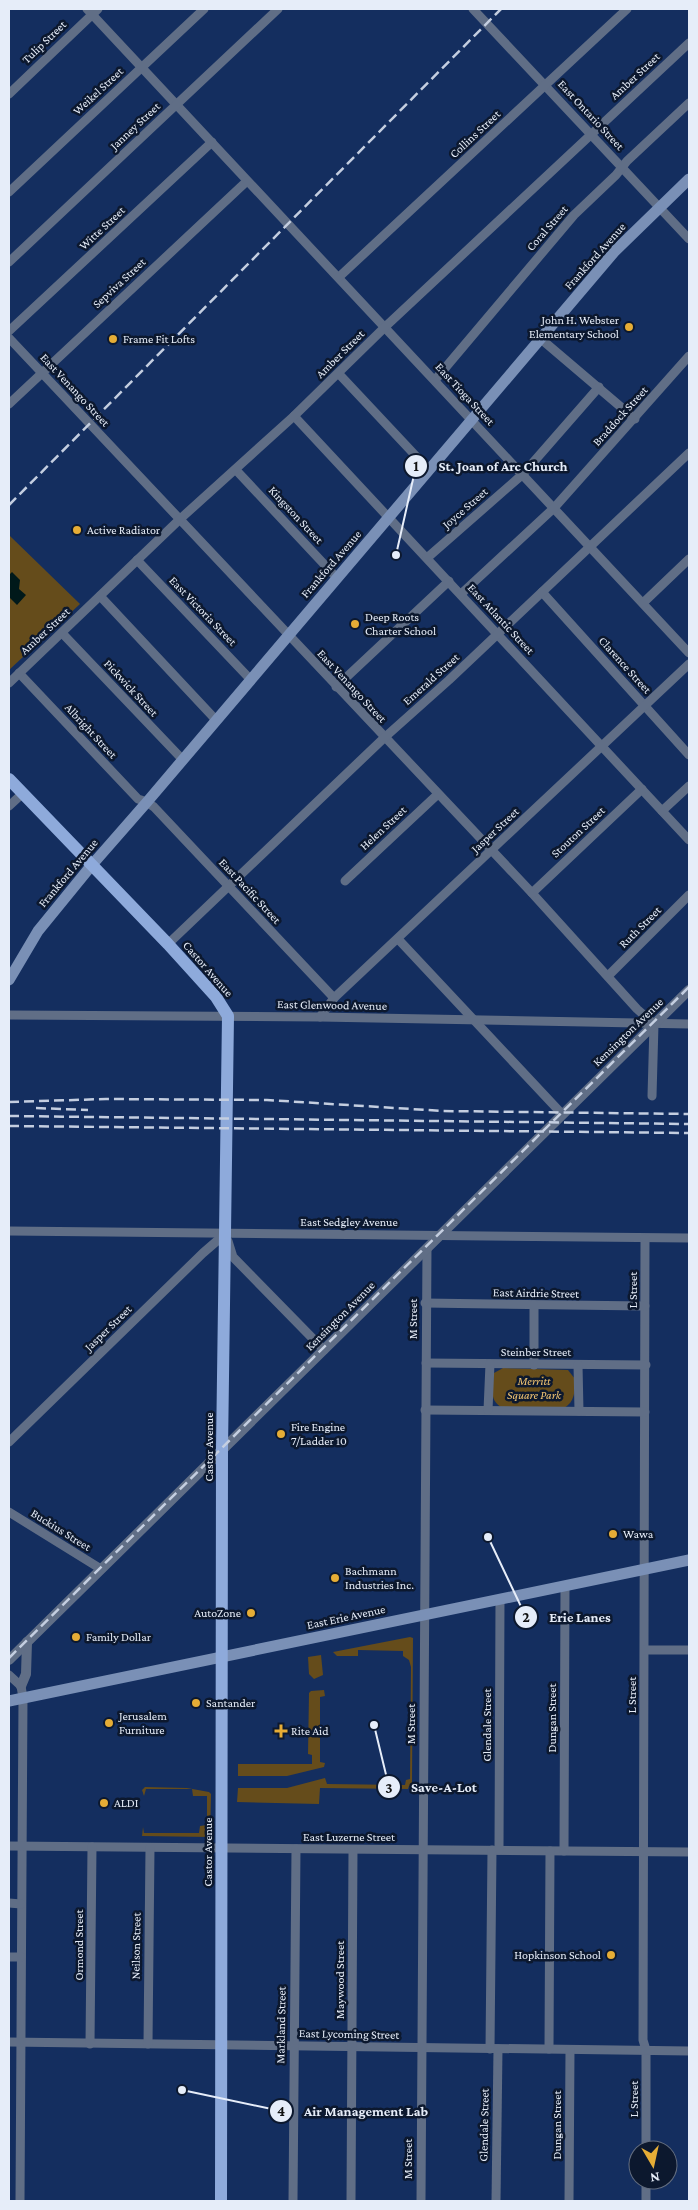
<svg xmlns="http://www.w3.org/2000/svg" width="698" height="2210" font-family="'Crimson Pro',serif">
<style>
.green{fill:#654c1b}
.water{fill:#00191a}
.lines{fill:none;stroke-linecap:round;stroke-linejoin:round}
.minor{stroke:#606e86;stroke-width:9}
.tertiary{stroke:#606e86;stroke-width:10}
.secondary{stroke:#7a90b6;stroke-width:11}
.primary{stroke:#8eaadb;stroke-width:12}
.rail{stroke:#c4cee0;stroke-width:2.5;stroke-dasharray:10 5;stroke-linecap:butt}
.poi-dot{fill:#e6ad36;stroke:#0c182e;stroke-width:2}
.labels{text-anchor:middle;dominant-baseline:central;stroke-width:5;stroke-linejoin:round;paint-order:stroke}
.street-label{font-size:12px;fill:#e6edf9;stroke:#0c182e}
.poi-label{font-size:12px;fill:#e6edf9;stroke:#0c182e;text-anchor:start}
.park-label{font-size:12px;font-style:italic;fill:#f3c572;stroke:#0c182e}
.leader{fill:none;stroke:#e6edf9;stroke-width:2}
.callout-dot{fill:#e6edf9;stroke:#0c182e;stroke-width:2}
.mark-label{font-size:15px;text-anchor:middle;font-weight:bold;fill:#111}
.callout-label{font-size:14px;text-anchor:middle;font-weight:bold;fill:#e6edf9;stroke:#0c182e;stroke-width:5;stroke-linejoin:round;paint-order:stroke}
</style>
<rect width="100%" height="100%" fill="#142e5f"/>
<g class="green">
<path d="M10,536L80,604L9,670V537Z"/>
<path d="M503,1368L568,1370L575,1379C575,1391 575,1402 564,1408H503C488,1401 493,1387 494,1373Z"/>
<path d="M410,1637L413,1638L412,1786H409L408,1789L320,1788L319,1804L237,1802L238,1788H287L325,1778L327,1784L405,1785L406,1780L410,1779L411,1667L409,1660L403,1656V1651L358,1650V1656H337L333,1652Z"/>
<path d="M321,1655L323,1675L314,1679L309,1674L308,1657Z"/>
<path d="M324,1690L325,1696L320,1697V1762L325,1763L324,1767L287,1776H238V1764H312V1755L308,1754L309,1693L311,1691Z"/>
<path d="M145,1787L187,1788L209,1792L211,1794L210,1837L142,1836L143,1827L144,1833H199L200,1826L207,1825V1796H193L192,1789H146L144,1796L142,1790Z"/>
</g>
<path class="water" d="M12,572L20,580L19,589L26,595L17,605L9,597V575Z"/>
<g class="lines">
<g class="minor">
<path d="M87,9L689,653"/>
<path d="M473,9L689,239"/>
<path d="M9,94L98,9"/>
<path d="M9,192L204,9"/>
<path d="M9,262L278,9"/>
<path d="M339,277L627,9"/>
<path d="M9,331L212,142"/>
<path d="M9,338L532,893L637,1009L654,1024"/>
<path d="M541,339L635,419"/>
<path d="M339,374L429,470"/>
<path d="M435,380L574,215L616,175L627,161L689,103"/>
<path d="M9,404L247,181"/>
<path d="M294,416L689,840"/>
<path d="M236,470L337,578"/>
<path d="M427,558L523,474L599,387"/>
<path d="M137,560L251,680"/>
<path d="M542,592L689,755"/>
<path d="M461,594L554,508L689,356"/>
<path d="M100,596L216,720"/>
<path d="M643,603L689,559"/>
<path d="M62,633L183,760"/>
<path d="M19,673L138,799L147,802L154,807L334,998"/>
<path d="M9,683L179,520L294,416L385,327L689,43"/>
<path d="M336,687L449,581"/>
<path d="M9,806L22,794"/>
<path d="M662,811L689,786"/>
<path d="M345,881L438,794"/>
<path d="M532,893L642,789"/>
<path d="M398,939L562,1114"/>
<path d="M168,944L384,738L449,680L689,453"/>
<path d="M608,976L689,895"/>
<path d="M9,1015L320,1017L689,1024"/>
<path d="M320,1017L334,998L689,664"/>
<path d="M652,1096L654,1024"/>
<path d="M9,1231L689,1238"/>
<path d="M645,1239L643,2040L646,2050V2150"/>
<path d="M228,1241L233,1257L324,1350"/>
<path d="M425,1303L645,1306"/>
<path d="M534,1305V1365"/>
<path d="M426,1363L646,1365"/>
<path d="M578,1365L579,1411"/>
<path d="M425,1410L645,1412"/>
<path d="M488,1410L490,1364"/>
<path d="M9,1442L203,1253L225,1234"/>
<path d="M9,1512L101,1569"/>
<path d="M645,1650H689"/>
<path d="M9,1675L21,1686L23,1698L20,2201"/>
<path d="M9,1846L689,1852"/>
<path d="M499,1850L500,1599"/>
<path d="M564,1851L565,1586"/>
<path d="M9,1903L21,1904"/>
<path d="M9,1957H21"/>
<path d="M9,2042L689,2051"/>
<path d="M90,2044L92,1847"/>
<path d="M148,2044L150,1848"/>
<path d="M490,2049L492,1850"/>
<path d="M549,2049L550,1851"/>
<path d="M293,2201L296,1849"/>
<path d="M351,2201L353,1850"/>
<path d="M421,2201L427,1248"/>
<path d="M496,2201L498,2049"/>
<path d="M569,2201L570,2050"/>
<path d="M646,2201V2180"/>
</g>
<g class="tertiary">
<path d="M9,1660L689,990"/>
<path d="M21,1686L26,1674L27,1642"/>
</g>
<g class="secondary">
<path d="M9,980L38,931L91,866L147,802L615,251L689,179"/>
<path d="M9,1701L689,1560"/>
</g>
<path class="primary" d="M9,779L168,944L216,997L228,1016L222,1449L221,2201"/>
<g class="rail">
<path d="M9,505L501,9"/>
<path d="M9,1102L106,1099L267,1100L443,1111L689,1114"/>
<path d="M36,1108L88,1110"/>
<path d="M9,1116L689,1124"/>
<path d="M9,1126L689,1133"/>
<path d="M9,1658L689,987"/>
</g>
</g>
<g class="poi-dot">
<circle cx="629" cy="327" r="5"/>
<circle cx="113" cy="339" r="5"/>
<circle cx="77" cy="530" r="5"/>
<circle cx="355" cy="624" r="5"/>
<circle cx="281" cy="1434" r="5"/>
<circle cx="613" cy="1534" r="5"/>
<circle cx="335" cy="1578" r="5"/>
<circle cx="251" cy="1613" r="5"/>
<circle cx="76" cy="1637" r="5"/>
<circle cx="196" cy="1703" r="5"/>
<circle cx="109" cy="1723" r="5"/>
<path d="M278.5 1723.5h5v5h5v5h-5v5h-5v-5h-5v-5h5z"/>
<circle cx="104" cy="1803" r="5"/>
<circle cx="611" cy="1955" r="5"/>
</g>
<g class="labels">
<g class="street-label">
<text transform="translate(44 42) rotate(-44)">Tulip Street</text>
<text transform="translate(635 76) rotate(-43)">Amber Street</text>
<text transform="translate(98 91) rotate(-43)">Weikel Street</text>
<text transform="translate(591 115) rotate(47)">East Ontario Street</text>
<text transform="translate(135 126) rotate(-43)">Janney Street</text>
<text transform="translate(475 134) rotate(-43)">Collins Street</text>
<text transform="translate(102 228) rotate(-43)">Witte Street</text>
<text transform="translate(547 228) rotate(-49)">Coral Street</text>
<text transform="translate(595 256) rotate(-48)">Frankford Avenue</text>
<text transform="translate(119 283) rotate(-43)">Sepviva Street</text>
<text transform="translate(340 354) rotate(-45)">Amber Street</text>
<text transform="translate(75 390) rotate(47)">East Venango Street</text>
<text transform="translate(465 394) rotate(47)">East Tioga Street</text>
<text transform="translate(620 416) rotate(-48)">Braddock Street</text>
<text transform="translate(465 508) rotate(-41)">Joyce Street</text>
<text transform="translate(296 515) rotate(47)">Kingston Street</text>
<text transform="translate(331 564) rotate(-49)">Frankford Avenue</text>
<text transform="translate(203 611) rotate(46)">East Victoria Street</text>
<text transform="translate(501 619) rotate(47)">East Atlantic Street</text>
<text transform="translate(45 631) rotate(-43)">Amber Street</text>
<text transform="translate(625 665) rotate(48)">Clarence Street</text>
<text transform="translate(431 679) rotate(-42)">Emerald Street</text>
<text transform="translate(352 686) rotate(47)">East Venango Street</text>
<text transform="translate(131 688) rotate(47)">Pickwick Street</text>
<text transform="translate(91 731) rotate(47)">Albright Street</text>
<text transform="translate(383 828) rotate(-43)">Helen Street</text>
<text transform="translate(495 830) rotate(-43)">Jasper Street</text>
<text transform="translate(578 832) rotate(-43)">Stouton Street</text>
<text transform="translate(68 873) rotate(-50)">Frankford Avenue</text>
<text transform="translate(250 891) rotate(47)">East Pacific Street</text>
<text transform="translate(640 927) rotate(-45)">Ruth Street</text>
<text transform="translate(208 969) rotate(49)">Castor Avenue</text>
<text transform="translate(332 1005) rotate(1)">East Glenwood Avenue</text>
<text transform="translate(628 1032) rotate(-44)">Kensington Avenue</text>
<text x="349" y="1222">East Sedgley Avenue</text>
<text transform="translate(633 1290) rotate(-90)">L Street</text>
<text transform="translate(536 1293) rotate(1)">East Airdrie Street</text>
<text transform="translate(340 1316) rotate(-45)">Kensington Avenue</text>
<text transform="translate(413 1319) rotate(-90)">M Street</text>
<text transform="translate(108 1328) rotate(-44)">Jasper Street</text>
<text x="536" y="1352">Steinber Street</text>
<text transform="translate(209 1447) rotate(-90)">Castor Avenue</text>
<text transform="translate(61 1530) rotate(32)">Buckius Street</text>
<text transform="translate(346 1617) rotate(-12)">East Erie Avenue</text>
<text transform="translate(632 1695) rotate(-90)">L Street</text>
<text transform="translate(552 1718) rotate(-90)">Dungan Street</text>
<text transform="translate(411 1724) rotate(-90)">M Street</text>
<text transform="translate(487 1725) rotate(-90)">Glendale Street</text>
<text x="349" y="1837">East Luzerne Street</text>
<text transform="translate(208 1852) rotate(-90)">Castor Avenue</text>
<text transform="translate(79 1945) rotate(-90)">Ormond Street</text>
<text transform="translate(136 1946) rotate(-89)">Neilson Street</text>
<text transform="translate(340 1980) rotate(-90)">Maywood Street</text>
<text transform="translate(281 2025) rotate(-89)">Markland Street</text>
<text transform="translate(349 2034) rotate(1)">East Lycoming Street</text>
<text transform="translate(634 2099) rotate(-90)">L Street</text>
<text transform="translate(484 2125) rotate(-89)">Glendale Street</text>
<text transform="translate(557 2125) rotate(-90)">Dungan Street</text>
<text transform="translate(408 2159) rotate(-90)">M Street</text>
</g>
<g class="poi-label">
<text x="619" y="320" text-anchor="end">John H. Webster<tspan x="619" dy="14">Elementary School</tspan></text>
<text x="123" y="339">Frame Fit Lofts</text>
<text x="87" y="530">Active Radiator</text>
<text x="365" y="617">Deep Roots<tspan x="365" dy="14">Charter School</tspan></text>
<text x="291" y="1427">Fire Engine<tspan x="291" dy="14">7/Ladder 10</tspan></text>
<text x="623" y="1534">Wawa</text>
<text x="345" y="1571">Bachmann<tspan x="345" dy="14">Industries Inc.</tspan></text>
<text x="241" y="1613" text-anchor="end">AutoZone</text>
<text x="86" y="1637">Family Dollar</text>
<text x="206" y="1703">Santander</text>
<text x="119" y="1716">Jerusalem<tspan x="119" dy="14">Furniture</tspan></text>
<text x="291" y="1731">Rite Aid</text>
<text x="114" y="1803">ALDI</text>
<text x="601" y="1955" text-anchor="end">Hopkinson School</text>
</g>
<g class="park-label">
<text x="534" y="1381">Merritt<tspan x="534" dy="14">Square Park</tspan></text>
</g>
</g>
<path class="leader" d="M396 555L416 466M488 1537L526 1617M374 1725L389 1787M182 2090L281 2111"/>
<g class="callout-dot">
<circle cx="396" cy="555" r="5"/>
<circle cx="488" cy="1537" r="5"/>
<circle cx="374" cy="1725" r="5"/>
<circle cx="182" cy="2090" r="5"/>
<circle cx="416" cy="466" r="12"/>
<circle cx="526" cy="1617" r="12"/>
<circle cx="389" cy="1787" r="12"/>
<circle cx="281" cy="2111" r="12"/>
</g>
<g class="mark-label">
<text x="416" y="471">1</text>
<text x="526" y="1622">2</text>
<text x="389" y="1793">3</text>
<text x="281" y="2116">4</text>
</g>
<g class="callout-label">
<text x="503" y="471">St. Joan of Arc Church</text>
<text x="580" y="1622">Erie Lanes</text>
<text x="444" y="1792">Save-A-Lot</text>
<text x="366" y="2116">Air Management Lab</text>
</g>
<rect width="698" height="2210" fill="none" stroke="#e6edf9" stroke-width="20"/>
<g transform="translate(653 2165) rotate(171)"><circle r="24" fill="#0c182e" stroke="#636d7f"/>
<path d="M0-4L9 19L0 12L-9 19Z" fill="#e6ad36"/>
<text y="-8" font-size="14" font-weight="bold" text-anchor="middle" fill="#e6edf9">N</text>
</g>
</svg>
